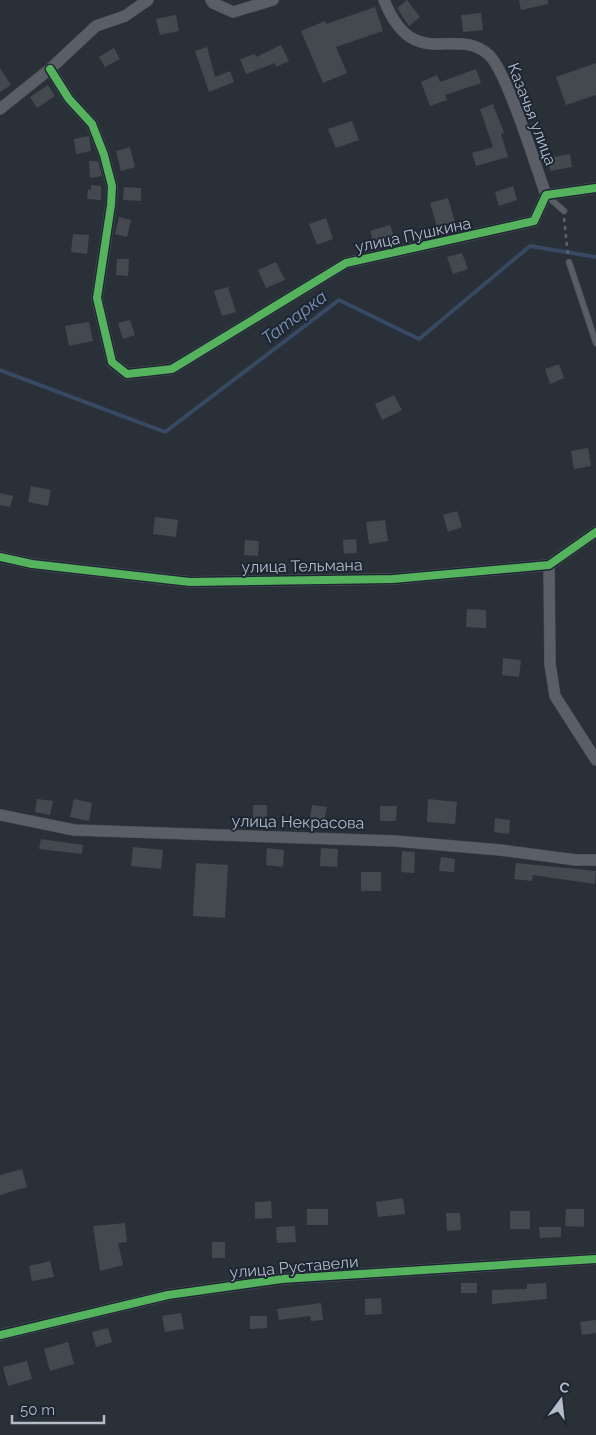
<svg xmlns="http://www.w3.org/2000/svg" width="596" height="1435" font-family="Raleway,sans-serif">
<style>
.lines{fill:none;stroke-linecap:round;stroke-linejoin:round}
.stream{stroke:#384963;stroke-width:4}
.building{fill:#444950}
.lane-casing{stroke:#484c53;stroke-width:7}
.street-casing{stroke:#484c53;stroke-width:12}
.path{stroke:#5d636a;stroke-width:2.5;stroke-dasharray:4 4;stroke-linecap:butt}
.lane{stroke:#5a5e66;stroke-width:5.5}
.street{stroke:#5a5e66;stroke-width:11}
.cycleway-casing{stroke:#1d2633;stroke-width:11}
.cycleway{stroke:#56b35d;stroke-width:8}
.labels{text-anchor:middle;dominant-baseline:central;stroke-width:4;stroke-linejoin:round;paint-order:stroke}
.street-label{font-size:16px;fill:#b4bcc9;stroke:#1d2633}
.water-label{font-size:18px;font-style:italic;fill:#7c92b1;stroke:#1d2633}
</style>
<rect width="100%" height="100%" fill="#2a3038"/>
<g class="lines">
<path class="stream" d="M0,370L165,432L339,300L419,339L530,246L596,257"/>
</g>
<g class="building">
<path d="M407,0L420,17L409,26L397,8Z"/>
<path d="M519,0H548V4L521,10Z"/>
<path d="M375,7L383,31L336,47L347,73L323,83L301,31L325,21L326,24Z"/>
<path d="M481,13L483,30L463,32L461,15Z"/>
<path d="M176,15L179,31L160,35L156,19Z"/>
<path d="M281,45L289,61L276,67L275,63L246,74L240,59L255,54L256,57Z"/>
<path d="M207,47L215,77L230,71L234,82L209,92L195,51Z"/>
<path d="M114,48L120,59L105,67L99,57Z"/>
<path d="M596,63V95L566,105L556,77Z"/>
<path d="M0,68L11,85L0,92Z"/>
<path d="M476,69L481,83L445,95L447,100L430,106L421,82L437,75L440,82Z"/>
<path d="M48,85L55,96L37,108L30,97Z"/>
<path d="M493,104L504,133L501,134L508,157L476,166L472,153L493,147L480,109Z"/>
<path d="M352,121L359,140L336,148L328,129Z"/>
<path d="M89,136L91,151L76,154L74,139Z"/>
<path d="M130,147L135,167L121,171L116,151Z"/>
<path d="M570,154L572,167L550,171L548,158Z"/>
<path d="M89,161H98L102,176L90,178Z"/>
<path d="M91,185L101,186V200L87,199L88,189L91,190Z"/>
<path d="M513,186L517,200L499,206L495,192Z"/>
<path d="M124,187L141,188V201L123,200Z"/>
<path d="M448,198L455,222L437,227L430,203Z"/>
<path d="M119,217L131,220L127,237L115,234Z"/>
<path d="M326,218L333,239L317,245L309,224Z"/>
<path d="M390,225L396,243L376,249L370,231Z"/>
<path d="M73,234L89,235L87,254L71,252Z"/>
<path d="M462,253L468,269L453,274L447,257Z"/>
<path d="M117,259H129L128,276L116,275Z"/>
<path d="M276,262L285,280L266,288L258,270Z"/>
<path d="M228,287L236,312L222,316L214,291Z"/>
<path d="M130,320L135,335L123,339L118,323Z"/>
<path d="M89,322L93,341L69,346L65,326Z"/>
<path d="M559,364L564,378L550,384L545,369Z"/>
<path d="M394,395L402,410L382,420L375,404Z"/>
<path d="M588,448L591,466L574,469L571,451Z"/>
<path d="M31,486L51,490L48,506L28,502Z"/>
<path d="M0,493L13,496L10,507L0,505Z"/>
<path d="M457,511L462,527L448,532L443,515Z"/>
<path d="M155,517L178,520L176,537L153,534Z"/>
<path d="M385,520L388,541L369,544L366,522Z"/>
<path d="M356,539L357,553L344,554L343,540Z"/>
<path d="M245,540L259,541L258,556L244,555Z"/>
<path d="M467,609L486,610V628L466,627Z"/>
<path d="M503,658L521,660L519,677L502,675Z"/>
<path d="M37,799L53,801L50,815L35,812Z"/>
<path d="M74,799L92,803L89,821L70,817Z"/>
<path d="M428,799L457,802L455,824L427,822Z"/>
<rect x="253" y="805" width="14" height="14"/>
<path d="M312,805L327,807L324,821L310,818Z"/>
<path d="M380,806H397L396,821H380Z"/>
<path d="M495,818L510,820L509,834L494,832Z"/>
<path d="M41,839L83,845L82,854L39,849Z"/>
<path d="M133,847L163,850L161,869L131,866Z"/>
<path d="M267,848L284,850L283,867L266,865Z"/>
<path d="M321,848L338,849L337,867L320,866Z"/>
<path d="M402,851L415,852L414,873L401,872Z"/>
<path d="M441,857L455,859L454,872L439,871Z"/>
<path d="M196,863L228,865L225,918L193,916Z"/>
<path d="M516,863L596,871L595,884L533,875L532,881L514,879Z"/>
<rect x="361" y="872" width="20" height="19"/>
<path d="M22,1169L27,1187L0,1195V1175Z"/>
<path d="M403,1198L405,1214L378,1217L376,1202Z"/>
<path d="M271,1201L272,1218L255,1219V1202Z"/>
<rect x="307" y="1209" width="21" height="16"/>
<path d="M566,1209H584V1227L565,1226Z"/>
<rect x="510" y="1211" width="20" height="18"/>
<path d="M446,1213H460L461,1230L447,1231Z"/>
<path d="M125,1223L127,1242L118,1243L123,1265L100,1271L93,1226Z"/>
<path d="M295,1226L296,1242L277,1243L276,1227Z"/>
<path d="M539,1227H561V1237L540,1238Z"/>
<rect x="212" y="1242" width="13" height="16"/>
<path d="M50,1261L54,1277L32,1281L29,1266Z"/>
<rect x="461" y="1283" width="16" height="10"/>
<path d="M546,1283L547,1299L492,1304V1290L527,1289V1284Z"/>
<path d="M381,1298L382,1314L365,1315V1299Z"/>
<path d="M321,1303L323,1320L311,1321L310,1316L279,1320L277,1309Z"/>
<path d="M181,1313L184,1329L165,1332L162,1316Z"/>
<path d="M250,1316H267V1328L250,1329Z"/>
<path d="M596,1320V1333L582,1335L580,1322Z"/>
<path d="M108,1328L112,1342L96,1347L92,1332Z"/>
<path d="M68,1342L74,1364L50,1371L44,1349Z"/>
<path d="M27,1361L32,1379L8,1386L3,1367Z"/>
</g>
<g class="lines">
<g class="lane-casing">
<g id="lane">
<path d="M546,195L564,211"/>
<path d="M569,262L596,343"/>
</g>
</g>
<g class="street-casing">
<g id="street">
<path d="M211,0L213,3L233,12L273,0"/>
<path d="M384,0C414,75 455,24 489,55C507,72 536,167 546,195"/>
<path d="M50,69L69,99L92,124L104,155L112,186L111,205L97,298L112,362L127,374L172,369L346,263L534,221L546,195L596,188"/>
<path d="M0,109L50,69L96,26L125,16L148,0"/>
<path d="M0,557L32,564L190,582L393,579L549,565L596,532"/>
<path d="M549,565L550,664L555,696L596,760"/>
<path d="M0,815L74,830L395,841L500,850L576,860H596"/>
<path d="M0,1335L168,1295L282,1279L596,1259"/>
</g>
</g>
<path class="path" d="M564,218L568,255"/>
<use href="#lane" class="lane"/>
<use href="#street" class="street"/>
<g class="cycleway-casing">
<g id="cycleway">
<path d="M50,69L69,99L92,124L104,155L112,186L111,205L97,298L112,362L127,374L172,369L346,263L534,221L546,195L596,188"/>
<path d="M0,557L32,564L190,582L393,579L549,565L596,532"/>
<path d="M0,1335L168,1295L282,1279L596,1259"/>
</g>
</g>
<use href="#cycleway" class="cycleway"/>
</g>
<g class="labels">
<g class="street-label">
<text transform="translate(532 114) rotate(69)">Казачья улица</text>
<text transform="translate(413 235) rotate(-12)">улица Пушкина</text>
<text transform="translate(302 566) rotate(-1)">улица Тельмана</text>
<text transform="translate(298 822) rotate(1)">улица Некрасова</text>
<text transform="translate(294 1267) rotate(-5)">улица Руставели</text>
</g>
<g class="water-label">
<text transform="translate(294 317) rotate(-37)">Татарка</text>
</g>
</g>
<g transform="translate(561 1400) rotate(15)" stroke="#1d2633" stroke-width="4" paint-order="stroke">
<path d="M0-4L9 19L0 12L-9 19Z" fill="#b4bcc9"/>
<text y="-8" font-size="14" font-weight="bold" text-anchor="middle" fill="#b4bcc9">С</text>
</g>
<path d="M12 1415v8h92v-8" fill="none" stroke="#b4bcc9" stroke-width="2.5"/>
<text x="20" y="1415" font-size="15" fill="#b4bcc9" stroke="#1d2633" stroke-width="4" paint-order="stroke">50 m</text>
</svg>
